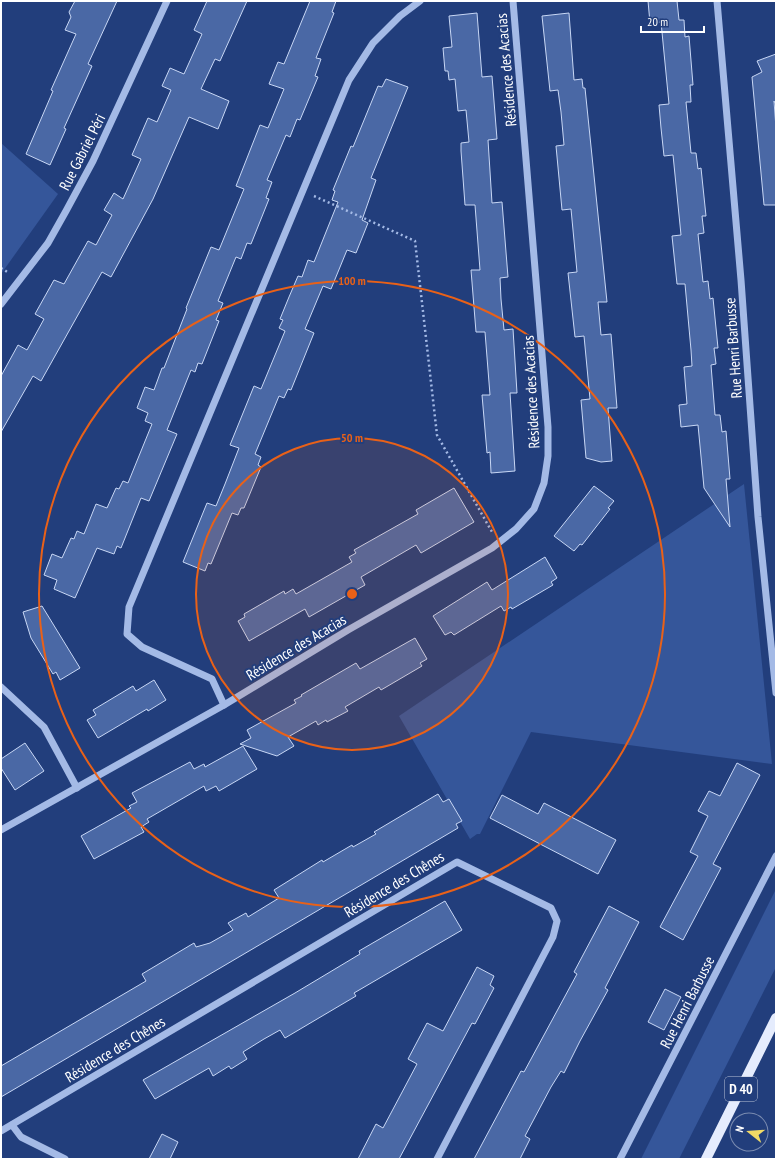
<svg xmlns="http://www.w3.org/2000/svg" width="777" height="1160" font-family="'PT Sans Narrow',sans-serif">
<style>
.green{fill:#35569a}
.building{fill:#4a68a5;stroke:#c8d7f5}
.lines{fill:none;stroke-linecap:round;stroke-linejoin:round}
.path{stroke:#a4bae6;stroke-width:2.5;stroke-dasharray:2 3;stroke-linecap:butt}
.minor{stroke:#a4bae6;stroke-width:7}
.major{stroke:#e5ecfd;stroke-width:10}
.ring{fill:none;stroke:#e96118;stroke-width:2}
.labels{text-anchor:middle;dominant-baseline:central;stroke-width:4;stroke-linejoin:round;paint-order:stroke}
.shield{fill:#223e7c;stroke:#bdc5d8;stroke-width:1}
.shield-label{font-size:14px;font-weight:bold;fill:#fff}
.street-label{font-size:15px;fill:#fff;stroke:#223e7c}
.centre{fill:#e96118;stroke:#223e7c;stroke-width:2}
.ring-label{font-size:12px;text-anchor:middle;font-weight:bold;fill:#e96118;stroke:#223e7c;stroke-width:4;stroke-linejoin:round;paint-order:stroke}
</style>
<rect width="100%" height="100%" fill="#223e7c"/>
<g class="green">
<path d="M1,143L58,194L1,274Z"/>
<path d="M744,484L772,764L531,732L480,834H477L470,839L399,716Z"/>
<path d="M776,889V967L679,1159H641Z"/>
</g>
<g class="building">
<path d="M75,1H117L88,64L92,66L64,128L66,129L50,165L26,154L53,91L51,90L76,34L65,30L71,17L69,12Z"/>
<path d="M207,1H247L220,61L215,59L201,89L229,101L218,129L189,117L153,199L111,277L102,272L41,381L33,376L1,432V376L18,345L27,350L44,319L35,314L54,280L64,284L88,241L96,245L112,215L104,210L114,193L123,199L141,159L132,155L148,118L157,122L171,90L162,86L170,68L184,74L202,34L194,30Z"/>
<path d="M310,1H336L332,12L334,13L316,58L321,59L315,76L318,77L300,120L297,119L290,137L286,135L267,180L272,182L266,198L269,199L251,244L247,243L241,259L236,257L218,301L223,303L216,320L219,321L202,364L198,363L195,372L191,370L167,430L177,434L149,501L141,498L121,548L117,546L114,554L97,548L75,598L54,589L57,580L44,575L52,554L62,558L71,538L74,539L77,531L84,534L96,504L107,508L116,488L119,489L123,481L128,483L152,424L145,421L148,413L137,408L145,387L154,390L162,368H164L187,309L186,308L211,247L219,250L244,189L236,186L260,125L268,128L284,89L269,84L278,62L284,64Z"/>
<path d="M648,1H677L679,20H684L685,37L689,36L693,85H690L691,102H686L691,153H696L698,169L701,168L706,216H702L704,233L698,234L703,282L708,281L710,299L713,298L718,348H714L716,364L711,365L715,415H720L722,432L726,431L730,479H726L730,527L704,488L698,425L681,427L679,405L687,404L684,367L692,366L691,350L685,284H677L672,236L681,235L673,155L664,156L661,128L659,105L669,104L661,22L650,23Z"/>
<path d="M477,13L482,77L492,76L497,139L488,140L492,203L502,202L508,277L500,278L501,299L504,330L513,329L517,393H510L515,471L491,473L490,452L487,453L482,395H490L485,332H476L471,270H480L475,205H465L461,151V143L469,142L466,110L458,111L455,79L449,80L448,71H445L443,48L452,47L449,16Z"/>
<path d="M569,13L574,80L582,79L583,88H585L607,302H598L601,335L611,334L617,408H608L612,461L601,462L586,458L581,400L590,399L584,336L575,337L568,273L577,272L571,209L562,210L556,146L564,145L561,112L558,90L550,91L542,16Z"/>
<path d="M776,54V105L774,101L776,128V205H764L752,77L762,72L757,61Z"/>
<path d="M386,79L408,87L371,178L376,180L362,220L368,223L356,253L347,250L331,289L323,286L305,329L314,333L291,390L288,389L284,398L279,396L255,454L261,457L258,465L261,467L244,508H241L238,515L232,513L211,564L208,563L205,571L183,562L207,503L216,506L225,484L239,448L230,445L254,386L261,389L285,331L279,328L283,320L280,319L289,297L298,276L302,277L308,260L314,262L338,202L332,200L335,191L333,190L351,146L353,147L378,86L382,87Z"/>
<path d="M594,486L614,501L608,508L610,509L582,545L580,544L574,551L554,536Z"/>
<path d="M454,488L474,522L421,553L416,545L361,577L365,585L309,617L305,609L249,641L238,621L245,617L244,614L284,591L285,594L293,589L296,594L352,562L349,557L356,553L354,550L418,514L416,510Z"/>
<path d="M545,557L557,578L551,582L553,585L512,609L511,607L504,611L501,606L454,635L451,632L445,635L433,616L487,582L492,590Z"/>
<path d="M42,606L80,668L60,680L56,672L53,674L31,638L23,612Z"/>
<path d="M415,638L427,659L420,663L422,666L381,690L379,687L345,707L348,711L327,722L326,720L318,725L316,721L288,737L294,746L277,756L240,744L251,738L247,730L296,703L294,700L302,696L301,695L356,663L360,669Z"/>
<path d="M154,680L166,700L148,711L147,709L98,738L87,720L96,715L93,710L133,686L136,691Z"/>
<path d="M25,743L44,771L15,790L1,768V759Z"/>
<path d="M243,746L257,769L219,791L216,786L206,791L204,786L147,819L149,822L141,827L144,832L94,859L81,836L131,808L129,806L137,802L132,793L190,762L194,769L204,764L205,767Z"/>
<path d="M737,763L760,775L713,864L721,868L683,940L660,927L698,856L690,852L708,816L698,811L709,791L720,796Z"/>
<path d="M438,794L443,802L449,799L462,821L456,824L458,828L1,1097V1066L146,981L142,974L194,943L196,947L210,943L233,930L228,923L246,913L248,917L279,898L274,890L322,860L323,862L352,845L353,847L376,834L374,832Z"/>
<path d="M502,795L538,814L544,803L616,840L598,874L490,818Z"/>
<path d="M445,901L462,930L354,993L356,996L285,1038L280,1030L264,1039L243,1052L247,1059L231,1069L229,1066L213,1076L209,1068L155,1099L143,1080L295,993L360,954L359,951Z"/>
<path d="M609,906L639,922L605,988L608,990L580,1041L564,1073L561,1071L551,1087L525,1136L530,1139L520,1159H474L521,1071L524,1072L577,974L574,972Z"/>
<path d="M477,967L494,976L490,985L494,988L475,1024L472,1023L399,1159H358L376,1124L383,1128L417,1064L408,1059L427,1023L443,1031Z"/>
<path d="M665,989L681,997L664,1030L648,1022Z"/>
<path d="M162,1134L178,1142L170,1159H149Z"/>
</g>
<g class="lines">
<g class="path">
<path d="M314,196L415,241L437,435L492,532"/>
<path d="M1,268L9,273"/>
</g>
<g class="minor">
<path d="M717,1L741,280L758,517L776,693"/>
<path d="M1,304L48,243L66,211L93,161L167,1"/>
<path d="M1,687L44,727L77,788"/>
<path d="M224,705L212,679L142,647L127,634L129,607L349,80L373,43L400,16L420,1"/>
<path d="M1,830L224,705L348,630L492,548L516,529L534,509L544,483L548,456V427L513,1"/>
<path d="M12,1125L21,1137L65,1159"/>
<path d="M1,1131L457,862L551,908L557,921L553,937L437,1159"/>
<path d="M620,1159L776,856"/>
</g>
<path class="major" d="M706,1159L776,1018"/>
</g>
<circle cx="352" cy="594" r="156" fill="#e96118" fill-opacity=".12"/>
<g class="ring">
<circle cx="352" cy="594" r="156"/>
<circle cx="352" cy="594" r="313"/>
</g>
<g class="labels">
<rect class="shield" x="725" y="1077" width="32" height="24" rx="3"/>
<g class="shield-label">
<text x="741" y="1089">D 40</text>
</g>
<g class="street-label">
<text transform="translate(506 70) rotate(-95)">Résidence des Acacias</text>
<text transform="translate(82 152) rotate(-63)">Rue Gabriel Péri</text>
<text transform="translate(733 348) rotate(-94)">Rue Henri Barbusse</text>
<text transform="translate(531 392) rotate(-93)">Résidence des Acacias</text>
<text transform="translate(296 647) rotate(-31)">Résidence des Acacias</text>
<text transform="translate(394 884) rotate(-31)">Résidence des Chênes</text>
<text transform="translate(687 1002) rotate(-63)">Rue Henri Barbusse</text>
<text transform="translate(115 1049) rotate(-31)">Résidence des Chênes</text>
</g>
</g>
<circle cx="352" cy="594" r="6" class="centre"/>
<g class="ring-label">
<text x="352" y="285">100 m</text>
<text x="352" y="442">50 m</text>
</g>
<rect width="777" height="1160" fill="none" stroke="#ffffff" stroke-width="4"/>
<g transform="translate(749 1132) rotate(287)"><circle r="19" fill="#223e7c" stroke="#7a8bb0"/>
<path d="M0-3L7 15L0 10L-7 15Z" fill="#f2da66"/>
<text y="-6" font-size="11" font-weight="bold" text-anchor="middle" fill="#ffffff">N</text>
</g>
<path d="M641 26v6h63v-6" fill="none" stroke="#ffffff" stroke-width="2"/>
<text x="647" y="26" font-size="12" fill="#ffffff" stroke="#223e7c" stroke-width="3" paint-order="stroke">20 m</text>
</svg>
